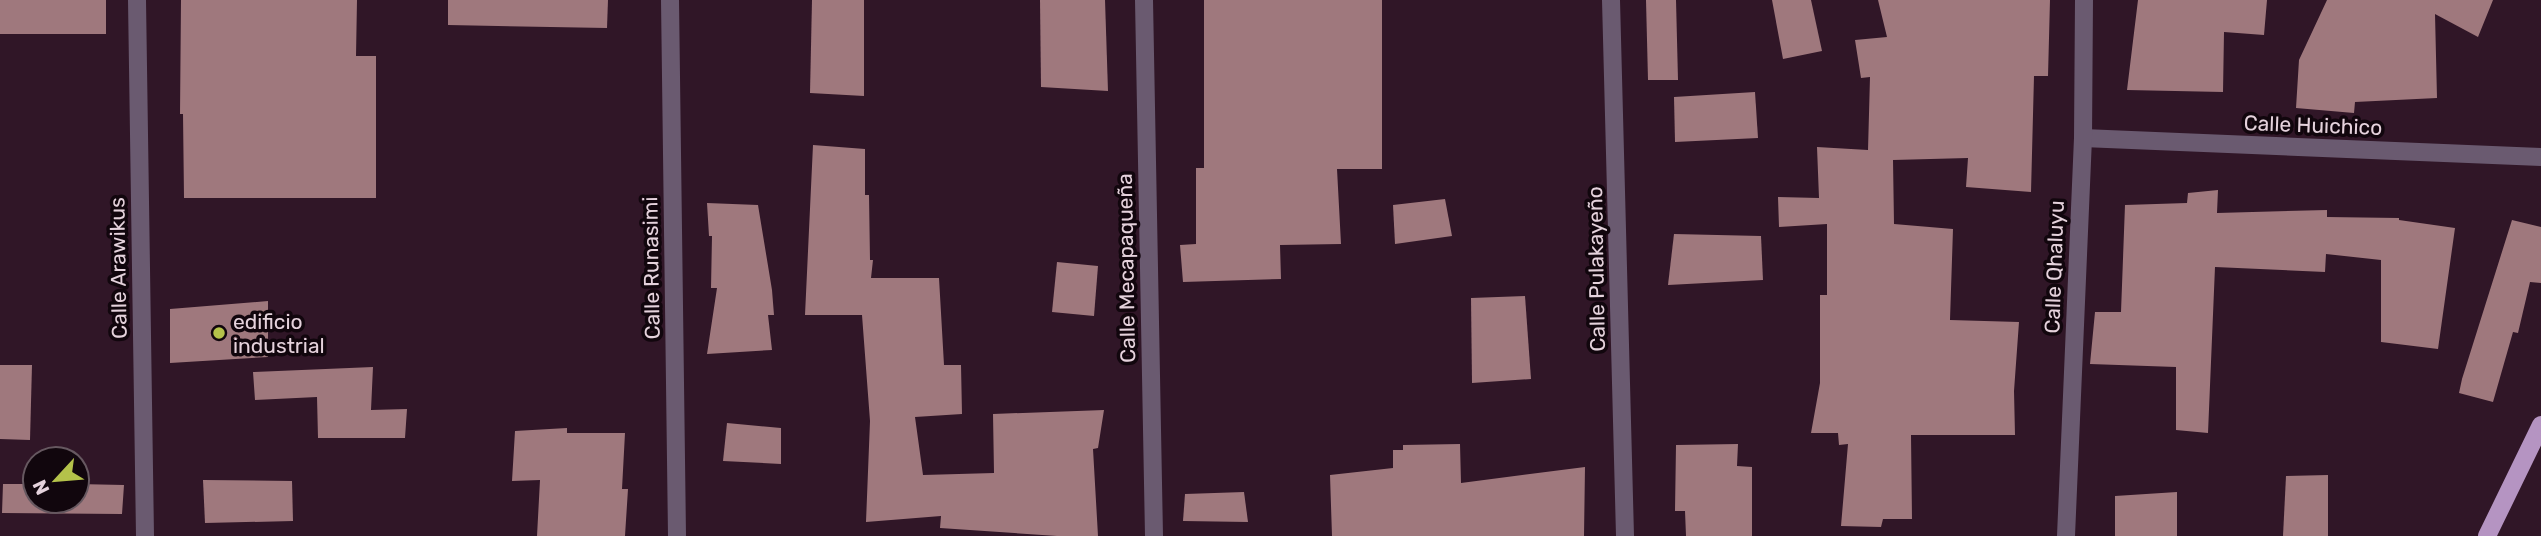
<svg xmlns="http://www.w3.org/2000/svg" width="2541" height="536" font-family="Rubik,sans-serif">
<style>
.building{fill:#9f787d}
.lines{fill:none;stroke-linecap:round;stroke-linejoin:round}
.minor{stroke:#6a5a70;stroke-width:18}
.major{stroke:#b594c2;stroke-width:18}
.poi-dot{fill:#b4c24a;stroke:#11060d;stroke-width:2.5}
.labels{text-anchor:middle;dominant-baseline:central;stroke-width:7;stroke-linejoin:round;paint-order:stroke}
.street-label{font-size:21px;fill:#e5d2dc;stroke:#11060d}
.poi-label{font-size:21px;fill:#e5d2dc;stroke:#11060d;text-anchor:start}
</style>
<rect width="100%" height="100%" fill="#301627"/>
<g class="building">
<rect x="0" y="0" width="106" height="34"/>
<path d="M181,0H357L356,56H376V198H184L183,114H180Z"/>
<path d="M448,0H608L607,28L448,25Z"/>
<path d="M812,0H864V96L810,93Z"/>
<path d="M1040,0H1105L1108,91L1041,87Z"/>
<path d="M1204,0H1382V169H1337L1341,244L1280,245L1281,279L1183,282L1180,245L1196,244V168H1204Z"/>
<path d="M1646,0H1676L1678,80H1648Z"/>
<path d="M1772,0H1811L1822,51L1783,59Z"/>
<path d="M1878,0H2050L2048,76H2034L2031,192L1966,187L1968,158L1893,160L1894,224L1953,229L1950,320L2019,322L2014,391L2015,435H1911L1912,519H1883L1881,527L1841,526L1848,444L1839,445L1838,433H1811L1820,383V295H1827V224L1779,227L1778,197L1819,198L1817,147L1868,150L1870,77L1861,78L1855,40L1887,37Z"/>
<path d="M2138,0H2267L2264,35L2224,32L2223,92L2127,90Z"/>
<path d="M2327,0H2493L2478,37L2435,14L2437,98L2355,102L2354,113L2296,108L2299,60Z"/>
<path d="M1755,92L1758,138L1675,142L1674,97Z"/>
<path d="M813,145L865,149V195H869L870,260H873L871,278H939L944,365H961L962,414L915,417L923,475L994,473L993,414L1104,410L1098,448L1093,449L1098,536H1057L940,528L941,516L866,522L870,421L862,315H805Z"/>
<path d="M2218,190L2217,213L2327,210V217L2399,218V220L2455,228L2438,349L2381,342V260L2326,254L2325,272L2215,267L2208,433L2176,430V367L2090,364L2095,312H2121L2125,205L2187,203L2188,193Z"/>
<path d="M1445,199L1452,236L1395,244L1393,205Z"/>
<path d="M707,203L758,205L772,290L774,315H768L772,350L707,354L717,288H711L712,236H709Z"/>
<path d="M2512,220L2541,227V283L2530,282L2518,333L2513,332L2493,402L2459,393L2462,379Z"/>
<path d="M1674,234L1761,236L1763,280L1668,285Z"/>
<path d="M1057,262L1098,266L1094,316L1052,312Z"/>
<path d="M1525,296L1531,379L1472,383L1471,298Z"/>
<path d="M268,301V357L170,363V309Z"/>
<path d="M0,365H32L30,440L0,439Z"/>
<path d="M373,367L371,410L407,409L405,438H318L317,397L255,400L253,372Z"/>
<path d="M727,423L781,428V464L723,461Z"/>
<path d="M567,428V433H625L622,489H628L625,536H537L540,480L512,481L515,431Z"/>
<path d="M1460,444L1461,483L1585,467L1584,536H1332L1330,475L1393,468V450H1403V445Z"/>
<path d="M1738,444L1737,466L1752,467V536H1686L1685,511H1675L1676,445Z"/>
<path d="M2328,475V536H2283L2286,476Z"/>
<path d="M203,480L292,481L293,521L205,523Z"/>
<path d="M3,484H35V501H77V484L124,485L122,514L2,513Z"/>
<path d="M1244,492L1248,522L1183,521L1185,494Z"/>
<path d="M2177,492V536H2115V496Z"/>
</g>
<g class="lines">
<g class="minor">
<path d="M137,0L145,536"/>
<path d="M670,0L677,536"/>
<path d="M1144,0L1154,536"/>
<path d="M1611,0L1625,536"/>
<path d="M2083,138L2541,157"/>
<path d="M2066,536L2083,138L2084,0"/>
</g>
<path class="major" d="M2487,536L2541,425"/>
</g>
<circle class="poi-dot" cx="219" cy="333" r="7"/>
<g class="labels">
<g class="street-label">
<text transform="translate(2313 125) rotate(2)">Calle Huichico</text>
<text transform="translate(2054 267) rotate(-88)">Calle Qhaluyu</text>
<text transform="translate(118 268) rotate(-91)">Calle Arawikus</text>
<text transform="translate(651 268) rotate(-91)">Calle Runasimi</text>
<text transform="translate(1126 268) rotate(-91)">Calle Mecapaqueña</text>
<text transform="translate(1596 269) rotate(-91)">Calle Pulakayeño</text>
</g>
<g class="poi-label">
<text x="233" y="321">edificio<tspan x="233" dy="24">industrial</tspan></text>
</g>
</g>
<g transform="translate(56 480) rotate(244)"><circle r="33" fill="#11060d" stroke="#665860" stroke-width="2"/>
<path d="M0-5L12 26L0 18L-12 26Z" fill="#b4c24a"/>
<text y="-10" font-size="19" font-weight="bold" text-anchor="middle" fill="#e5d2dc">N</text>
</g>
</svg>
